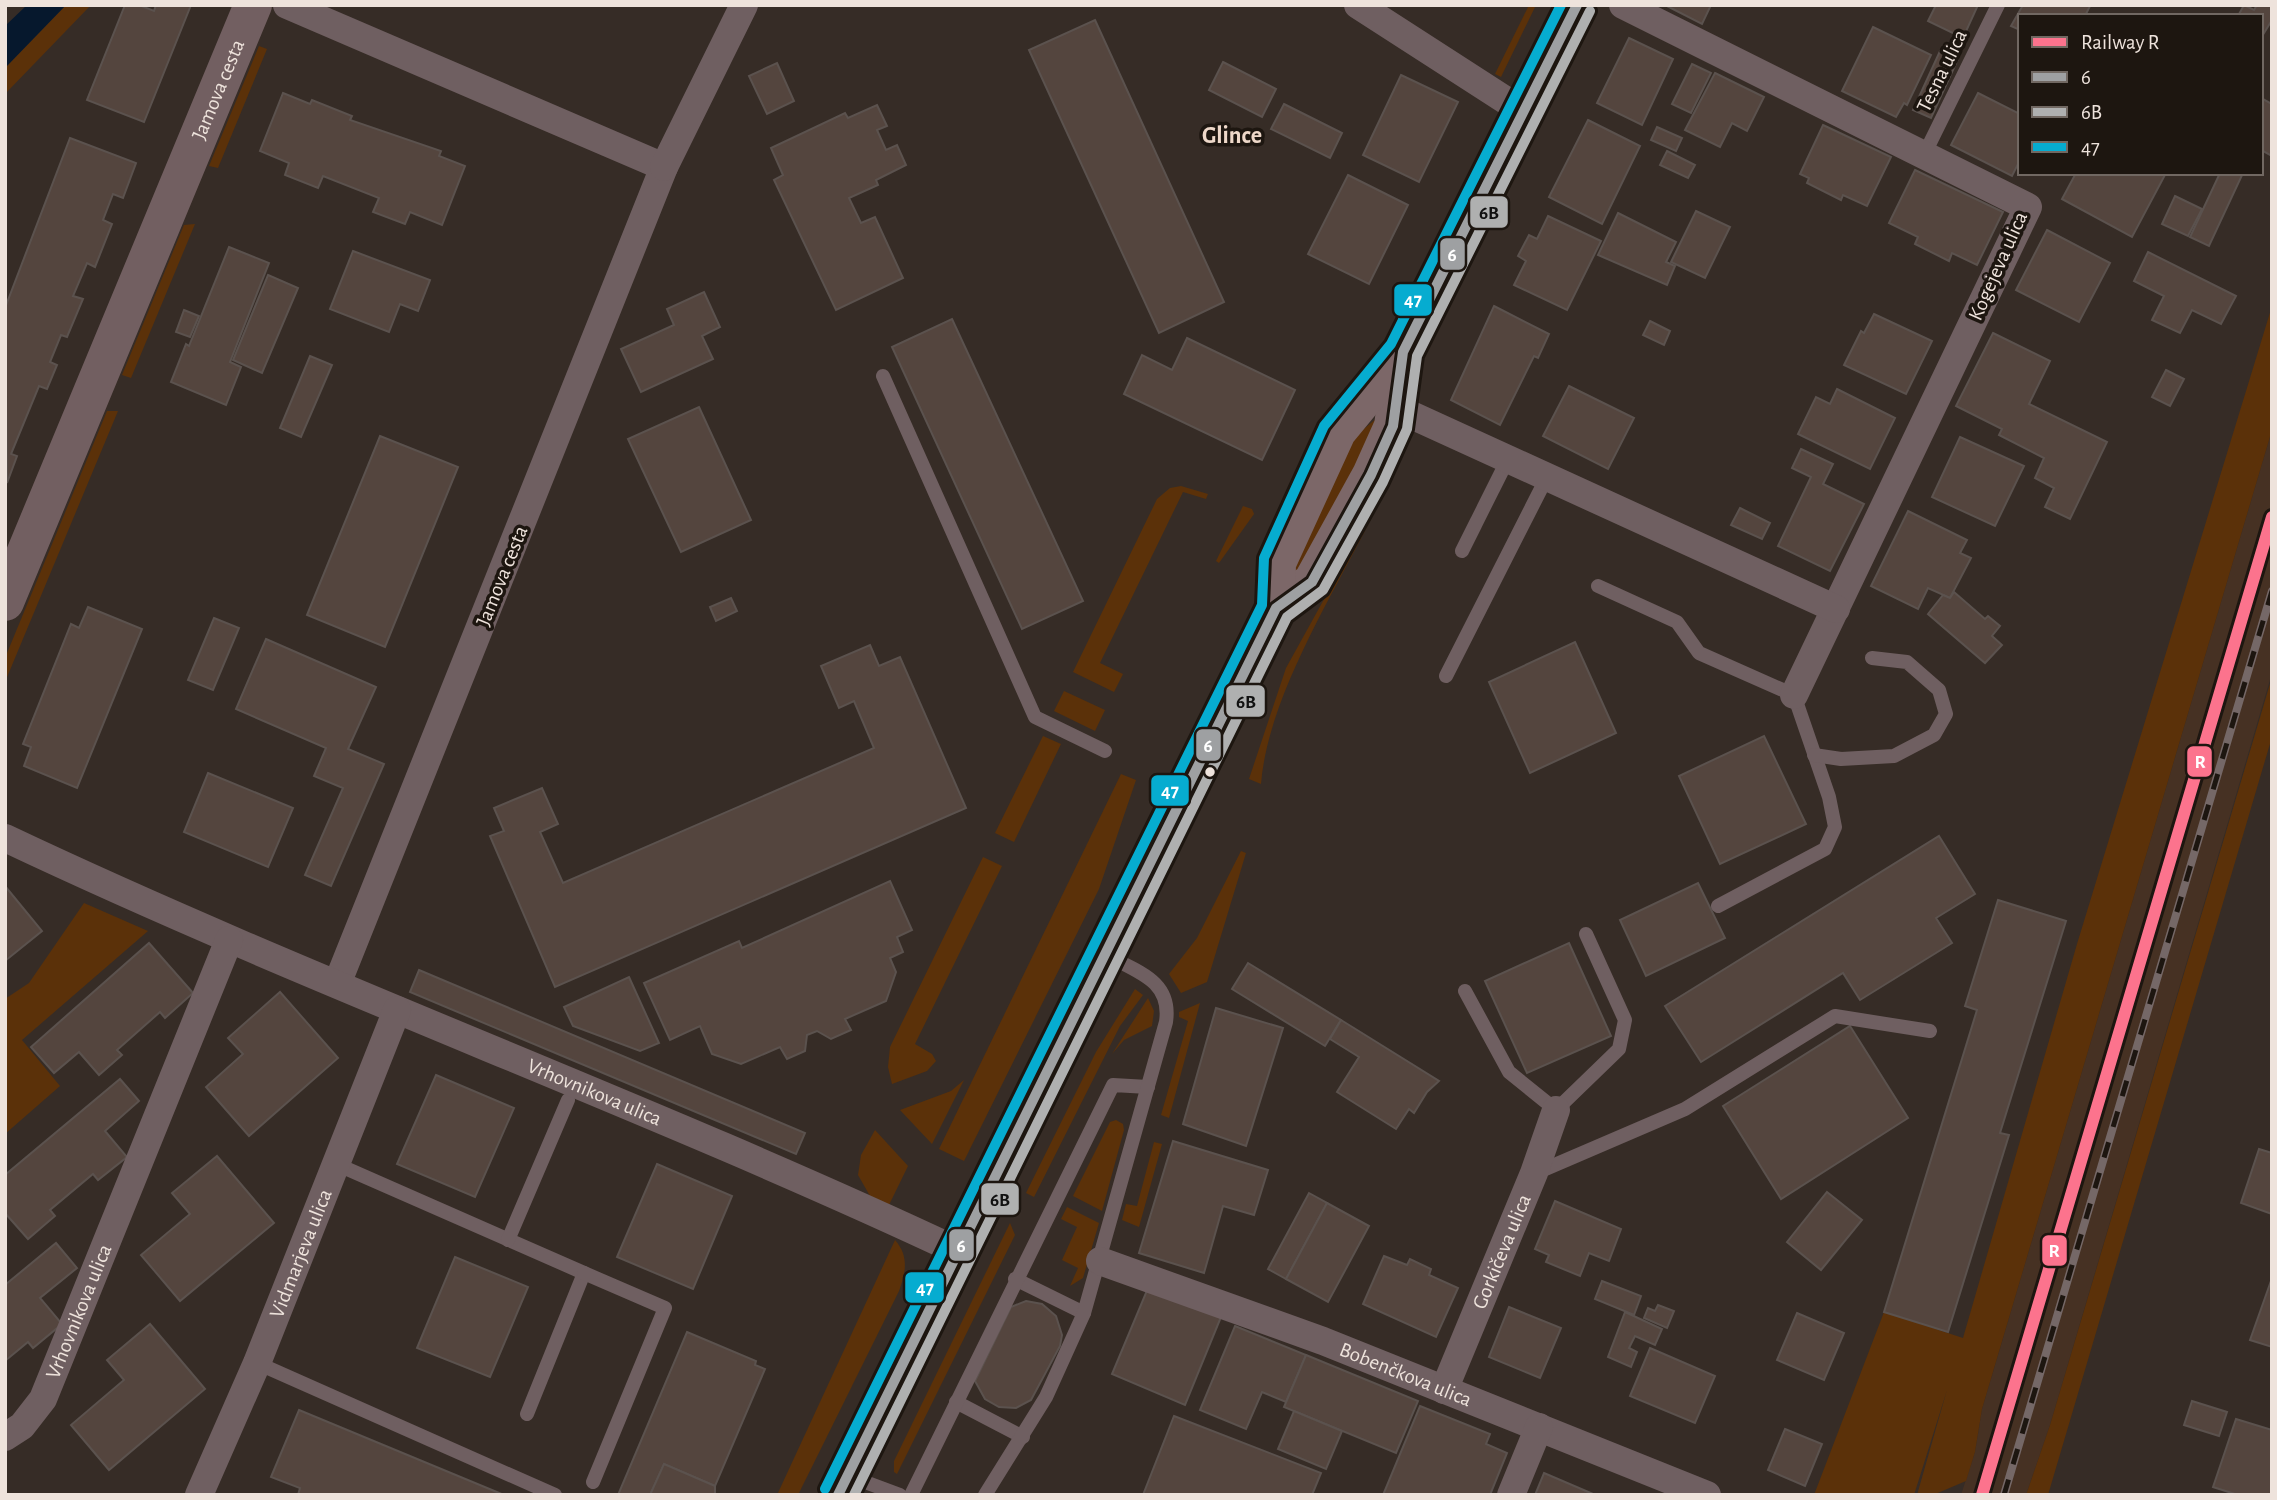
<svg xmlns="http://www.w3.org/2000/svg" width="2277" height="1500" font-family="'Alegreya Sans',sans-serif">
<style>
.built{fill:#463123}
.green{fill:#5b3109}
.water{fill:#06182d}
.building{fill:#54453e;stroke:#5b524e;stroke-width:2}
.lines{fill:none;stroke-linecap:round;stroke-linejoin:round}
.lane{stroke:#6f5f61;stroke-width:14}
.street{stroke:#6f5f61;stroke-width:28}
.secondary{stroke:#725f61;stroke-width:38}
.primary{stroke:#7c6768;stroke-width:38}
.rail-casing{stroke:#756867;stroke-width:8}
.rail{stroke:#1d1610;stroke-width:5;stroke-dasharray:16;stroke-linecap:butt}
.bus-1-casing{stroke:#1d1610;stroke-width:16}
.bus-2-casing{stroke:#1d1610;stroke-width:16}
.bus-3-casing{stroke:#1d1610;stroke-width:16}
.bus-1{stroke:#9ea0a2;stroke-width:10}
.bus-2{stroke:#afb0b0;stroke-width:10}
.bus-3{stroke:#06acd0;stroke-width:10}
.rail-1-casing{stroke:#1d1610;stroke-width:18}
.rail-1{stroke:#fc738d;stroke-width:12}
.bus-dot{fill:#eee3dc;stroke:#1d1610;stroke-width:2.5}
.labels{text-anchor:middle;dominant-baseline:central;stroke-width:7;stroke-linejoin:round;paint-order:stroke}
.street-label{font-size:21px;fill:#eee3dc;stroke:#1d1610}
.quarter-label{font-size:24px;font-weight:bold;fill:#eed8c9;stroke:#1d1610}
.line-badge{stroke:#1d1610;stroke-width:2.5}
.badge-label{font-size:19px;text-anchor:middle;font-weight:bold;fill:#fff}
.pale-badge-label{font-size:19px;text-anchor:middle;font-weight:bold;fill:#111}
</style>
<rect width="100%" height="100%" fill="#362c26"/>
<path class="built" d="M2272,430V673L2050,1425L2026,1495H1961L1975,1452L1982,1409Z"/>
<g class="green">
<path d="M66,5H91L5,94V68Z"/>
<path d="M1529,5H1536L1501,77L1495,74Z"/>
<path d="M259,46L267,49L218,168L209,166Z"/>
<path d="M195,224L131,378L122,375L184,225Z"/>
<path d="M2272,306V430L1982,1409L1975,1452L1966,1481L1933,1495H1917L1947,1390L1914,1495H1814L1884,1312L1963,1338L2077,944Z"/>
<path d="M107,411H118L5,682V658Z"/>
<path d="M1377,418L1356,464L1297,572L1293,571L1353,438Z"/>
<path d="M1181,486L1208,494L1206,499L1183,492L1100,663L1123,674L1114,692L1073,672L1157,499L1170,488Z"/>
<path d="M1243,506L1252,509L1254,514L1219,563L1216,561Z"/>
<path d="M1370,516L1372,517C1333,595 1268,697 1261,784L1249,779L1286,668Z"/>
<path d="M2272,677V737L2048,1495H2026L2050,1425Z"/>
<path d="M1064,691L1105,710L1095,731L1054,711Z"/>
<path d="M1043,736L1061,744L1014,842L995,833Z"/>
<path d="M1121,774L1136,780L1099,889L964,1161L939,1149Z"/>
<path d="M1241,851L1246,853L1207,982L1181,993L1169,974L1197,938Z"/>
<path d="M983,857L1002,866L915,1044L932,1054L936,1061L927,1071L892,1084L888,1067L890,1047Z"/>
<path d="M84,903L148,931L22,1040L60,1086L5,1134V999L29,983Z"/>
<path d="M1135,989L1143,995L1120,1026L1034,1197L1026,1193L1096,1052Z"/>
<path d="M1148,998L1154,1011L1152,1026L1124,1040L1112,1054Z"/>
<path d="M1200,1003L1169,1118L1161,1115L1188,1021L1179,1017V1012Z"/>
<path d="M964,1080L932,1144L900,1110L951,1091Z"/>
<path d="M1116,1120L1123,1124L1124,1130L1102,1211L1073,1196L1110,1122Z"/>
<path d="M875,1130L908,1166L889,1205L870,1196L858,1175L861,1155Z"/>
<path d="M1154,1142L1162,1144L1139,1227L1122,1220L1126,1204L1137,1206Z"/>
<path d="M1067,1207L1099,1223L1083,1278L1070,1286L1078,1268L1062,1260L1077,1227L1061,1219Z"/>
<path d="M1010,1223L1015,1235L897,1474L894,1472V1461Z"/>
<path d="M895,1240C909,1256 906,1272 899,1291L798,1495H777Z"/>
</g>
<path class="water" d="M27,5H66L5,68V26Z"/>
<g class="building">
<path d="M125,5H139L154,11L156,5H191L144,122L87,100Z"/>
<path d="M1665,5H1711L1702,24Z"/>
<path d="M1936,5H1978L1963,38L1928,21Z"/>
<path d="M2023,5H2090V6L2085,16H2020V30L2011,26Z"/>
<path d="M2244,5L2254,10L2257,5H2272V20L2261,38V16H2238Z"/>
<path d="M1095,20L1224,302L1159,333L1029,50Z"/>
<path d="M1873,27L1931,55L1907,105L1904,103L1896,117L1842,91Z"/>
<path d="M1629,38L1673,59L1642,125L1597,103Z"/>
<path d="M1940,51L1958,59L1931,118L1913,110Z"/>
<path d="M1223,62L1276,89L1262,117L1209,90Z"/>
<path d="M777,63L794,101L767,114L749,76Z"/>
<path d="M1692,64L1711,73L1691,113L1672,104Z"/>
<path d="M1715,73L1764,97L1747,131L1732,123L1720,147L1685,130Z"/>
<path d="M1401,75L1458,102L1419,182L1363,155Z"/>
<path d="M283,93L310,104L312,100L352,116L350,120L441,151L439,156L465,166L442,225L410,212L405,224L373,212L379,198L323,176L318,188L285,175L289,163L260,151Z"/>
<path d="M1978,93L2020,114V160L2012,176L1951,145Z"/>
<path d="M2261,98L2272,104V156L2261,150Z"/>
<path d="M1284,104L1342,133L1330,158L1271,129Z"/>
<path d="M877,105L887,126L877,130L886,150L897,145L906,165L876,180L878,185L849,198L861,223L875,217L903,278L836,310L774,180L783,175L771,148L845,113L848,118Z"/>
<path d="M1588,120L1640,146L1602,224L1549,197Z"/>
<path d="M1823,125L1891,157L1867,206L1843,195L1841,200L1807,183L1809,178L1800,174Z"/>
<path d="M1657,127L1682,138L1676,151L1651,140Z"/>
<path d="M70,138L136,163L123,198L113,194L103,220L112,224L95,267L87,263L73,296L83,299L67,337L61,335L50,362L57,365L47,389L39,386L11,454L17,456L7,483L5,308Z"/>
<path d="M1667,151L1695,165L1688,178L1660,165Z"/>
<path d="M1915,170L2003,212L1977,265L1952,253L1949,261L1915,244L1918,237L1889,223Z"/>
<path d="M2076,173H2166L2132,237L2062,199Z"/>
<path d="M2220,173H2243L2209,246L2190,237Z"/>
<path d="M1348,175L1408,205L1369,284L1308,254Z"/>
<path d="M2175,196L2202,209L2188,236L2162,224Z"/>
<path d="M1696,211L1730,227L1705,278L1671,262Z"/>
<path d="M1618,213L1676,242L1666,262L1675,266L1667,285L1598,255Z"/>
<path d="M1548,216L1601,241L1567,310L1514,285L1526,261L1518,256L1529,235L1537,239Z"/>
<path d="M2047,230L2110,263L2079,322L2016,290Z"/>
<path d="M229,247L269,263L230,362L241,367L226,405L171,382L186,344L189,346Z"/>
<path d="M353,251L430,280L418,311L400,304L389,332L330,309Z"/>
<path d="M2148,252L2236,296L2221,324L2192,310L2180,333L2152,320L2164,296L2134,281Z"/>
<path d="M268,275L298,288L262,373L233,360Z"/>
<path d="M704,292L720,327L702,336L713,359L641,392L621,349L674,325L667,309Z"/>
<path d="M1494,306L1549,334L1538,358L1534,356L1500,425L1451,400Z"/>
<path d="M184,310L199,316L190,337L176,332Z"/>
<path d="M1874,314L1932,341L1906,394L1844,365L1861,331L1864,333Z"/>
<path d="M952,319L1083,601L1022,629L892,347Z"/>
<path d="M1650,321L1670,331L1664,345L1643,335Z"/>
<path d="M1993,333L2050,361L2029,404L2107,442L2070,519L2045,507L2054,488L2035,478L2044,458L1999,435L2002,429L1956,406Z"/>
<path d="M1187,338L1295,390L1262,460L1124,394L1142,355L1172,370Z"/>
<path d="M310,356L332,365L301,437L280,428Z"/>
<path d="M2166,370L2184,379L2170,406L2152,397Z"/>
<path d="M1569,386L1634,418L1608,469L1543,436Z"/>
<path d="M1837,389L1895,418L1870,469L1798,434L1816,397L1830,404Z"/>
<path d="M699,407L751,520L681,552L628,439Z"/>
<path d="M380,436L458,467L385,647L307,615Z"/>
<path d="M1960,437L2024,466L1995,526L1932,497Z"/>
<path d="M1801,449L1833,464L1823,484L1864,504L1830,571L1778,546L1811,477L1792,468Z"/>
<path d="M1740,508L1770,523L1762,539L1731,525Z"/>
<path d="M1908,511L1967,540L1960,553L1971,558L1950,598L1928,588L1918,609L1871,586Z"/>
<path d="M1954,592L1985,619L1988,616L2000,626L1992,636L2002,645L1985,663L1928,614L1943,595L1950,598Z"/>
<path d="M731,598L737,611L716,621L710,607Z"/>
<path d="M88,607L142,629L77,788L24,766L31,747L23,744L71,624L79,628Z"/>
<path d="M214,618L239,628L213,690L188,680Z"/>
<path d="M266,639L376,687L348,749L384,764L331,886L305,875L343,788L314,776L326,748L236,709Z"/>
<path d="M1575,642L1616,733L1530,773L1489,682Z"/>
<path d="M870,645L879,666L900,657L966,808L555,987L490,836L504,831L494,808L542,788L558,824L540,832L563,883L874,748L854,701L839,708L821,666Z"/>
<path d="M1764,736L1806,824L1720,864L1679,776Z"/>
<path d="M208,773L293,808L268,867L184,832Z"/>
<path d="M1939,836L1975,894L1936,918L1952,943L1860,1000L1843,973L1701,1062L1665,1006Z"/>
<path d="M890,881L912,930L897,937L903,952L890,958L896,972L886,1001L845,1019L851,1030L831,1039L817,1031L807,1035L805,1051L787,1059L780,1047L741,1064L712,1054L700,1026L670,1040L644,983L739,941L742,948Z"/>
<path d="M1698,883L1725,938L1646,976L1620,920Z"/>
<path d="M5,886L42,931L5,961Z"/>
<path d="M1998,900L2066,921L2000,1133L2009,1135L1948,1332L1884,1312L1977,1010L1965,1006Z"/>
<path d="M149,943L193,993L165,1018L160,1012L117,1050L122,1055L99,1075L79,1052L54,1073L31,1047Z"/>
<path d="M1569,943L1611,1036L1527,1073L1485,981Z"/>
<path d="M1248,963L1341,1020L1325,1046L1232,989Z"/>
<path d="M419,970L805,1133L796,1154L410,992Z"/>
<path d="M629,977L659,1043L640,1051L573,1026L564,1007Z"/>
<path d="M280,992L338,1058L249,1136L206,1087L243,1054L228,1038Z"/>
<path d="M1216,1008L1283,1028L1246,1146L1183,1124Z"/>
<path d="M1341,1020L1439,1081L1427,1092L1414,1113L1409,1109L1396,1129L1337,1092L1359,1057L1330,1039Z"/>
<path d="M1850,1026L1908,1118L1781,1199L1723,1106Z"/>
<path d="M436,1075L514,1108L475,1197L397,1164Z"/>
<path d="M120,1079L139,1101L105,1131L127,1157L98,1180L93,1174L50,1210L55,1216L28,1239L5,1213V1175Z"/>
<path d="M1173,1141L1268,1170L1254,1215L1223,1206L1204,1273L1139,1253Z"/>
<path d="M2259,1149L2272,1153V1214L2241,1203Z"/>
<path d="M217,1156L274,1223L180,1301L141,1255L190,1214L172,1193Z"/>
<path d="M657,1164L732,1196L693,1289L617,1257Z"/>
<path d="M1827,1192L1862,1220L1821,1270L1787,1242Z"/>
<path d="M1309,1193L1327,1203L1286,1279L1268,1269Z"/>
<path d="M1555,1201L1621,1229L1609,1261L1589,1253L1580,1276L1546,1262L1549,1255L1535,1249Z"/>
<path d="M1327,1203L1369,1226L1328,1302L1286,1279Z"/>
<path d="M56,1243L77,1268L40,1298L62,1324L33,1348L28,1342L5,1361V1285Z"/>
<path d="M1384,1256L1407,1265L1410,1259L1431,1269L1429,1275L1458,1288L1436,1337L1363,1304Z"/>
<path d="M455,1257L528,1287L490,1377L417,1348Z"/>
<path d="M2272,1278V1347L2250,1340Z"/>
<path d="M1602,1281L1641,1296L1634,1315L1595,1299Z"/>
<path d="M1148,1288L1221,1317L1185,1405L1112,1374Z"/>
<path d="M1026,1301L1042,1304L1056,1316L1062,1335L1060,1346L1031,1400L1016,1408L999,1407L985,1399L975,1381L1011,1307Z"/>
<path d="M1658,1305L1674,1311L1667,1328L1644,1318L1648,1308L1655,1311Z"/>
<path d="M1509,1307L1561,1328L1540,1378L1489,1357Z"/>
<path d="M1625,1312L1662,1329L1655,1345L1635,1336L1629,1348L1637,1352L1631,1367L1608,1357Z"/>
<path d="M1797,1313L1844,1333L1824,1380L1777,1360Z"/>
<path d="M150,1324L205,1389L109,1470L71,1425L124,1380L107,1360Z"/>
<path d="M1235,1326L1306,1355L1286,1402L1262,1392L1246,1429L1200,1410Z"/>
<path d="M687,1332L756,1361L755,1365L765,1369L715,1486L664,1464L650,1495H618Z"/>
<path d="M1650,1348L1715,1376L1695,1423L1630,1396Z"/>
<path d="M1306,1355L1418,1401L1396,1453L1284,1407Z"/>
<path d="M2192,1401L2227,1412L2219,1436L2184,1425Z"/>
<path d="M1420,1406L1490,1434L1486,1444L1507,1453L1490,1495H1383Z"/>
<path d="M299,1410L504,1495H298L300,1488L271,1477Z"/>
<path d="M1294,1411L1342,1431L1326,1469L1278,1449Z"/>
<path d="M1174,1416L1321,1473L1312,1495H1143Z"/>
<path d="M2236,1419L2272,1430V1495H2238L2213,1487Z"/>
<path d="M1785,1429L1822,1444L1805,1486L1768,1470Z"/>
<path d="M664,1464L715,1486V1495H650Z"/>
<path d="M1544,1473L1593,1494V1495H1535Z"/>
</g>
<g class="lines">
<g class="lane">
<path d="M1924,155L1998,5"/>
<path d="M883,376L1035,717L1105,751"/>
<path d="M1462,551L1508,459"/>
<path d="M1598,586L1677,622L1699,653L1794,695L1829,797L1835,827L1825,849L1718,906"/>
<path d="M1446,676L1547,477"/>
<path d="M1814,755L1841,759L1894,756L1934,735L1946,714L1939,690L1907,662L1872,658"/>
<path d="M1465,991L1509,1072L1556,1110L1619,1049L1625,1020L1586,934"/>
<path d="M336,1164L584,1273L527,1414"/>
<path d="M1536,1173L1685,1109L1835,1016L1930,1031"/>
<path d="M508,1240L568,1100"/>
<path d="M584,1273L665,1308L593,1482"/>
<path d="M1015,1279L1084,1313"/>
<path d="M257,1363L555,1495"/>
<path d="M956,1402L1023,1437"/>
<path d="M849,1476L900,1495"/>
<path d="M911,1495L1113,1085L1148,1087"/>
<path d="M985,1495L1046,1397L1084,1313L1166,1022C1172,981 1138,972 1108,956"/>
</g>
<g class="street">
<path d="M287,5L664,167L337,984"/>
<path d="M1358,5L1524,112"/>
<path d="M1623,5L2028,207L1794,695"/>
<path d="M664,167L744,5"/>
<path d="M1396,408L1836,609"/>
<path id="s1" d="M5,838C318,986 645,1104 958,1251"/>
<path id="s2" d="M1100,1261L1323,1341L1707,1495"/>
<path id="s3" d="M1444,1390L1534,1173L1556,1110"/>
<path id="s4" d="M5,1437L22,1426L43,1399L229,940"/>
<path id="s5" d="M199,1495L257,1363L397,1010"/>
<path d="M1511,1495L1539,1427"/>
</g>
<path class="secondary" id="s6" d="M5,602L253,5"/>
<g class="primary">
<path d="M1276,608L1312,582L1371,475L1393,426L1403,352"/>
<path d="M838,1495L1276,608L1277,563L1337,432L1403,352L1577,5"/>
</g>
<g class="rail-casing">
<path id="rail" d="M2004,1495L2272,591"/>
</g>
<use href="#rail" class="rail"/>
<g class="bus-1-casing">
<path id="bus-1" d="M838,1495L1276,608L1312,582L1371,475L1393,426L1403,352L1577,5"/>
</g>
<g class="bus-2-casing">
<path id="bus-2" d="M854,1495L1287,617L1323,590L1383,482L1407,429L1417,356L1590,11"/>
</g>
<g class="bus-3-casing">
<path id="bus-3" d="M825,1489L1262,605L1264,558L1324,426L1391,344L1561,5"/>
</g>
<use href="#bus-1" class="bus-1"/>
<use href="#bus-2" class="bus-2"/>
<use href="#bus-3" class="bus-3"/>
<g class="rail-1-casing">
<path id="rail-1" d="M1982,1495L2272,517"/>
</g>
<use href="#rail-1" class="rail-1"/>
</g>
<circle class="bus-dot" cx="1210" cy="772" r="6"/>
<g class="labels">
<g class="street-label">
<text transform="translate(1942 71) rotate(-64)">Tesna ulica</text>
<text stroke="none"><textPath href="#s6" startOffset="555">Jamova cesta</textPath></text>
<text transform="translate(1998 266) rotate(-66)">Kogejeva ulica</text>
<text transform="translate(502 576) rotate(-68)">Jamova cesta</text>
<text stroke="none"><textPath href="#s1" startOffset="642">Vrhovnikova ulica</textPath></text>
<text stroke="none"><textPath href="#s3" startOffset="150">Gorkičeva ulica</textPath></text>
<text stroke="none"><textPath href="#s5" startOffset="262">Vidmarjeva ulica</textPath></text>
<text stroke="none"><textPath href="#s4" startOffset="149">Vrhovnikova ulica</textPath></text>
<text stroke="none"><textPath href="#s2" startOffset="326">Bobenčkova ulica</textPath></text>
</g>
<g class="quarter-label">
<text x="1232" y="136">Glince</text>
</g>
</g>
<g class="line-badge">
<rect x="1469" y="195" width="40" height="34" rx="7" fill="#afb0b0"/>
<rect x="1439" y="237" width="27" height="34" rx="7" fill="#9ea0a2"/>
<rect x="1393" y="283" width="40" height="34" rx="7" fill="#06acd0"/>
<rect x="1225" y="684" width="41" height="34" rx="7" fill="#afb0b0"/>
<rect x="1195" y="728" width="27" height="34" rx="7" fill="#9ea0a2"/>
<rect x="2186" y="745" width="27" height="33" rx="7" fill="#fc738d"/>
<rect x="1150" y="774" width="40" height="33" rx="7" fill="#06acd0"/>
<rect x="980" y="1182" width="40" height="34" rx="7" fill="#afb0b0"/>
<rect x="948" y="1228" width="27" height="34" rx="7" fill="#9ea0a2"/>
<rect x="2041" y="1234" width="27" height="33" rx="7" fill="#fc738d"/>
<rect x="904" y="1271" width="41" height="33" rx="7" fill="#06acd0"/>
</g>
<g class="badge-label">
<text x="1452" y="261">6</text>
<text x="1413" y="306">47</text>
<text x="1208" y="752">6</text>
<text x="2200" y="768">R</text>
<text x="1170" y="797">47</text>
<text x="961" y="1252">6</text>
<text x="2054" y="1257">R</text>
<text x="925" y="1294">47</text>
</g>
<g class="pale-badge-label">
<text x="1489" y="219">6B</text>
<text x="1246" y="708">6B</text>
<text x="1000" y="1206">6B</text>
</g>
<rect width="2277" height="1500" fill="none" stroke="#eee3dc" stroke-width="14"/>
<rect x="2018" y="14" width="245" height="161" fill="#1d1610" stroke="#716862" stroke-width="2"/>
<rect x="2032" y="37" width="35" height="10" fill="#fc738d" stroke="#716862" stroke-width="2"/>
<text x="2081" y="49" font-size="21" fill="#eee3dc">Railway R</text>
<rect x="2032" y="72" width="35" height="10" fill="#9ea0a2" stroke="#716862" stroke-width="2"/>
<text x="2081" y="84" font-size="21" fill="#eee3dc">6</text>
<rect x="2032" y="107" width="35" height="10" fill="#afb0b0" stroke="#716862" stroke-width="2"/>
<text x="2081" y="119" font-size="21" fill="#eee3dc">6B</text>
<rect x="2032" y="142" width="35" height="10" fill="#06acd0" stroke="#716862" stroke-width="2"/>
<text x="2081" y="154" font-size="21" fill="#eee3dc">47</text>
</svg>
